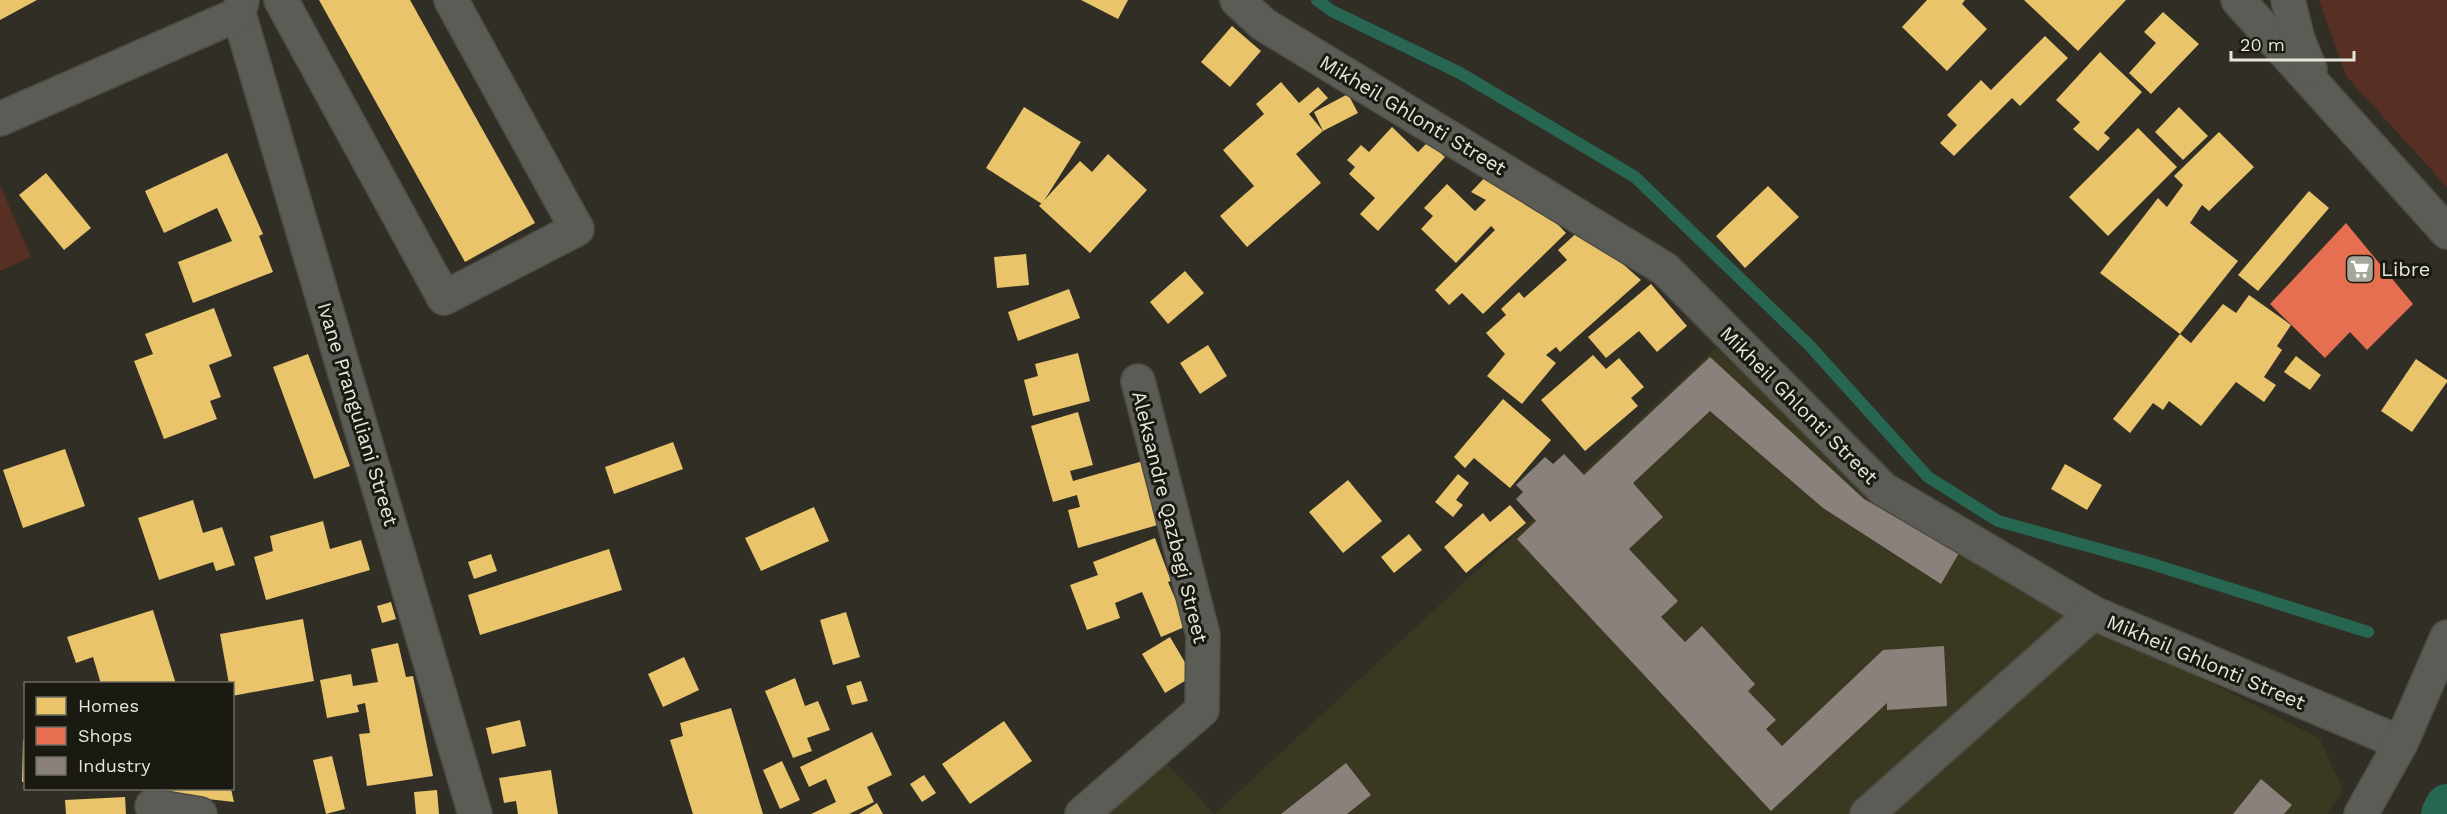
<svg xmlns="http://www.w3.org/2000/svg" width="2447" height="814" font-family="'Work Sans',sans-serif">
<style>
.built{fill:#3b3822}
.green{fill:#572f23}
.homes{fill:#e9c46a}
.shops{fill:#e76f51}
.industry{fill:#8a817c}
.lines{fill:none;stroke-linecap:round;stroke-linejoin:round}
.stream{stroke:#276751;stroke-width:12}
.canal{stroke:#276751;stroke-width:44}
.minor-casing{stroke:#4d4c44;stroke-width:36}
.minor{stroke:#5c5c56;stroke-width:33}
.labels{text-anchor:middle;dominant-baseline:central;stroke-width:6;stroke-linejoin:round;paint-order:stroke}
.street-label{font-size:20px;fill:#e7e6db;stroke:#1a1912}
.poi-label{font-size:20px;fill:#e7e6db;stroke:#1a1912;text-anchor:start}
</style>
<rect width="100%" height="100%" fill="#302e25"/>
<g class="built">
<path d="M1716,348L1863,487L2163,658L2320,739L2343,790L2327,814H1215Z"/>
<path d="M1163,759L1214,814H1102Z"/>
</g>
<g class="green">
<path d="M2319,0H2447V187L2346,76Z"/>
<path d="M0,185L31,257L0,271Z"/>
</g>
<g class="homes">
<path d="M0,0H37L0,20Z"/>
<path d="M319,0H410L535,223L465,262Z"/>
<path d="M1081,0H1128L1118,19Z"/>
<path d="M1927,0H1965L1962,4L1987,29L1947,71L1902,27Z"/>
<path d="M2024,0H2126L2078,51Z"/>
<path d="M2163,12L2199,44L2151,94L2129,73L2156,43L2144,32Z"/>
<path d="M1232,26L1261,51L1230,87L1201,62Z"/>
<path d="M2045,36L2068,58L2020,106L2012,98L1954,156L1940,143L1957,125L1947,115L1981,80L1991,90Z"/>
<path d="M2100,52L2142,92L2104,133L2110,138L2098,151L2073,129L2080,122L2056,100Z"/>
<path d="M1281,82L1299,103L1318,87L1328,98L1309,114L1323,131L1296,154L1321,183L1247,247L1220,216L1254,186L1223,150L1264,114L1256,104Z"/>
<path d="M1348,94L1358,113L1323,131L1314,112Z"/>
<path d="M1024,107L1081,142L1042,204L986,168Z"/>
<path d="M2179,107L2208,136L2183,160L2155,132Z"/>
<path d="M1392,127L1418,152L1428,142L1445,157L1378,231L1360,214L1375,198L1349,174L1355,167L1347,160L1361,145L1369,152Z"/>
<path d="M2138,128L2177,167L2108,236L2069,197Z"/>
<path d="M2219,132L2254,167L2209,211L2202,205L2190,223L2238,261L2180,334L2100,273L2158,198L2167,207L2183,185L2174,176Z"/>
<path d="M227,153L263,234L259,236L273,272L193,303L178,262L232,241L217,208L164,233L145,191Z"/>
<path d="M1108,154L1147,190L1090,253L1039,206L1080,161L1092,172Z"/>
<path d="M1493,169L1536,202L1566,233L1483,314L1462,293L1449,305L1435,290L1495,230L1491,226L1456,263L1421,229L1433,216L1424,208L1447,184L1475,211L1486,200L1471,192Z"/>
<path d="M46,173L91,228L64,250L19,195Z"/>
<path d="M1768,186L1799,217L1745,268L1716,236Z"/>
<path d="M2309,191L2329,208L2258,291L2238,275Z"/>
<path d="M1582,228L1641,280L1560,352L1556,347L1546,355L1556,363L1522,404L1487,376L1505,354L1486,333L1506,315L1501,309L1519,292L1524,298L1567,260L1558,250Z"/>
<path d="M1026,254L1029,285L997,288L994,257Z"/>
<path d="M1185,271L1204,293L1168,324L1150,302Z"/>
<path d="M1651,284L1687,326L1657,352L1639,331L1606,358L1588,337Z"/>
<path d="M1069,289L1080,318L1018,341L1008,312Z"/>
<path d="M2249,295L2291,325L2277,346L2282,350L2264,377L2276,385L2264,402L2236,382L2201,426L2169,401L2163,410L2153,403L2130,433L2113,419L2180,334L2191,343L2223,304L2236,313Z"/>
<path d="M214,308L232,356L209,365L221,397L210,401L217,419L164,439L134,361L153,354L145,334Z"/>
<path d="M1208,345L1227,376L1200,394L1180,363Z"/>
<path d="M1078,353L1090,401L1033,416L1024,380L1038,376L1035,364Z"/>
<path d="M308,354L350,466L314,479L273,367Z"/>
<path d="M1593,355L1606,369L1619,358L1644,387L1631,398L1638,406L1585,451L1541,400Z"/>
<path d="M2296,356L2321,375L2310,390L2284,372Z"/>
<path d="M2416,359L2447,380V382L2412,432L2381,411Z"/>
<path d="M1503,399L1551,440L1510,488L1474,458L1465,468L1454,457Z"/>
<path d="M1078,412L1093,465L1070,471L1073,481L1143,461L1161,524L1078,548L1068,510L1080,507L1077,495L1053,502L1031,426Z"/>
<path d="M673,442L683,469L614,494L605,467Z"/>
<path d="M65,449L85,506L23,528L3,470Z"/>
<path d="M2065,464L2102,485L2087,510L2051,489Z"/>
<path d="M1458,474L1469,483L1456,500L1463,505L1453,517L1435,502Z"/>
<path d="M1348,480L1382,521L1343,553L1309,512Z"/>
<path d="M193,500L203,533L222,527L235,565L216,571L213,562L159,580L138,518Z"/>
<path d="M1510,505L1526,523L1466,573L1444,547L1483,513L1490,522Z"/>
<path d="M814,507L829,541L761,571L745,538Z"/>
<path d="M323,521L330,549L361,540L370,570L266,600L254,557L273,551L270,536Z"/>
<path d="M1409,534L1422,550L1394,573L1381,557Z"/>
<path d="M1155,538L1171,581L1168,582L1187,626L1161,637L1142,592L1115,603L1120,618L1087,630L1070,585L1098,575L1093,562Z"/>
<path d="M609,549L622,590L480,635L468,595Z"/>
<path d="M491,554L497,571L474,579L468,562Z"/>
<path d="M391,602L396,619L382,623L377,606Z"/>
<path d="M153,610L176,684H101L93,657L76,663L67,637Z"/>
<path d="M846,612L860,657L833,665L820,620Z"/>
<path d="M303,619L314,681L232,696V684H229L220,634Z"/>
<path d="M1170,637L1193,676L1165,693L1142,654Z"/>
<path d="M398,643L406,677L413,676L433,776L367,786L359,734L370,733L365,703L357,705L359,712L327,718L320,680L351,674L353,686L378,682L371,649Z"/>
<path d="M684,657L699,690L663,707L648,674Z"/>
<path d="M795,678L805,706L818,701L830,730L807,738L812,751L793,758L765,691Z"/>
<path d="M861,681L868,701L852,705L846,686Z"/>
<path d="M731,708L763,814H693L670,740L683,736L680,723Z"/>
<path d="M520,720L526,746L492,754L486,728Z"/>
<path d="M1004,721L1032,761L970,804L942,764Z"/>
<path d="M872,732L892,775L867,787L874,802L849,814H811L836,802L826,779L809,787L800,767Z"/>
<path d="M23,740H26V782H22Z"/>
<path d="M332,756L345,809L326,814L313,760Z"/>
<path d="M782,761L800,800L780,809L763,770Z"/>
<path d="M551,770L558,814H518L516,801L504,803L499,778Z"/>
<path d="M924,775L936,793L922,802L910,784Z"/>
<path d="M152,789H231L234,802L154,793Z"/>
<path d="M437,790L439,814H416L414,792Z"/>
<path d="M125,797L126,814H66L65,800Z"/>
<path d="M877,803L883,814H859Z"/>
</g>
<path class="shops" d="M2346,223L2413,304L2367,350L2350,332L2325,358L2270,304Z"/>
<g class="industry">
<path d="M1710,357L1864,499L1959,553L1941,584L1823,508L1710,411L1633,483L1663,517L1629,549L1678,601L1661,617L1685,642L1702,626L1755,684L1748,691L1776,720L1766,729L1782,746L1883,650L1944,646L1947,706L1887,710V703L1771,811L1517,539L1536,521L1516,499L1523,492L1516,485L1545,457L1553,464L1564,454L1584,475Z"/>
<path d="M1346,763L1371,795L1347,814H1281Z"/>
<path d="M2261,779L2292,805L2284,814H2233Z"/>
</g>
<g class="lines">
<path class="stream" d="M1317,0L1332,11L1460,73L1635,177L1809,345L1928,477L1998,521L2149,563L2368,632"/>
<path class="canal" d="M2443,814L2447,806"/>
<g class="minor-casing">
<g id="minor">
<path d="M242,0L239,14L475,814"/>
<path d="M281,0L444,298L577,229L451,0"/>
<path d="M1237,0L1263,24L1665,269L1883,489L2093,613L2401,743"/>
<path d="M2238,0L2447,232"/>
<path d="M2288,0L2298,40L2310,69"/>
<path d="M0,119L239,14"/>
<path d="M152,806L200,814"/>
<path d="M1082,814L1202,710L1203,635L1138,381"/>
<path d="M1867,814L2093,613"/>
<path d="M2361,814L2401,743L2447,637"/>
</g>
</g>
<use href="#minor" class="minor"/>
</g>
<defs>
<g id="supermarket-square" transform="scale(1.5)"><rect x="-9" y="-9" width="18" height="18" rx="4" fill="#a7a69b" stroke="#1a1912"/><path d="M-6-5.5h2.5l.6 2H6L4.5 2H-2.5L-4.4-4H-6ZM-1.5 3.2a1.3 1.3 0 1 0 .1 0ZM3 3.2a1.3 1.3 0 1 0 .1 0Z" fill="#fff"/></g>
</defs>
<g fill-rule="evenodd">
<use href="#supermarket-square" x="2360" y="269"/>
</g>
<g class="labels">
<g class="street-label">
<text transform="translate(1413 115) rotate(31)">Mikheil Ghlonti Street</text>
<text transform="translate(1799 405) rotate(45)">Mikheil Ghlonti Street</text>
<text transform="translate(358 414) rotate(73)">Ivane Pranguliani Street</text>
<text transform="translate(1170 517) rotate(76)">Aleksandre Qazbegi Street</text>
<text transform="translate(2206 662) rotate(23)">Mikheil Ghlonti Street</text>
</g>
<g class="poi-label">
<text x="2381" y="269">Libre</text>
</g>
</g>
<rect x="24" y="682" width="210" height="108" fill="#1a1912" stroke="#6c6b62" stroke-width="1.5"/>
<rect x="36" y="697" width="30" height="18" fill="#e9c46a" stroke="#6c6b62" stroke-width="1.5"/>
<text x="78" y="712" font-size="18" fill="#e7e6db">Homes</text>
<rect x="36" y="727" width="30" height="18" fill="#e76f51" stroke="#6c6b62" stroke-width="1.5"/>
<text x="78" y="742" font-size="18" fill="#e7e6db">Shops</text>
<rect x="36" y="757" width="30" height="18" fill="#8a817c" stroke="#6c6b62" stroke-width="1.5"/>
<text x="78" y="772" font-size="18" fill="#e7e6db">Industry</text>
<path d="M2231 51v9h123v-9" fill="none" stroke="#e7e6db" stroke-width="3"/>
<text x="2240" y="51" font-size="18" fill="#e7e6db" stroke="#1a1912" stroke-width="4.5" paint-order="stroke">20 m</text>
</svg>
